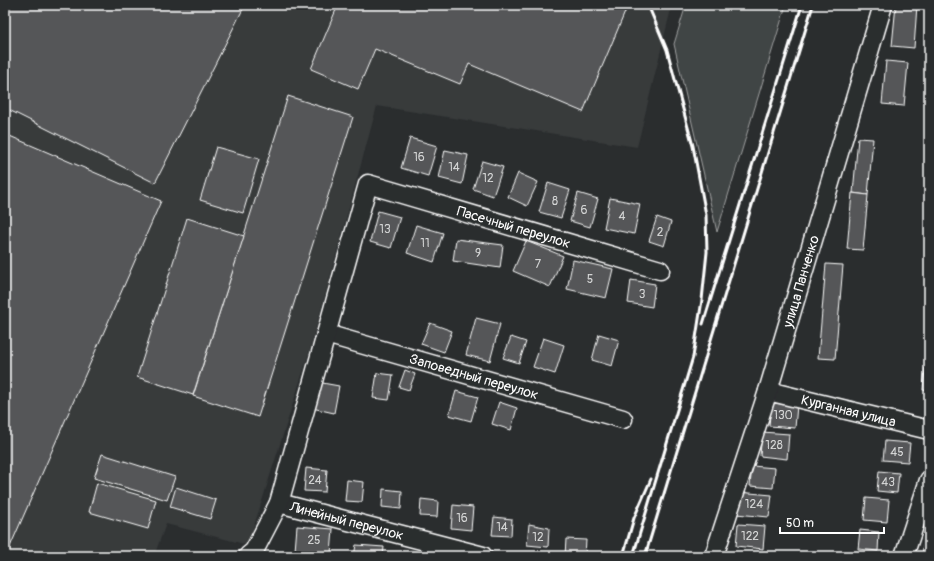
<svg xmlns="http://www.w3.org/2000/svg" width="934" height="561" font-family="Pangolin,sans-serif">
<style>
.built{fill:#373a3b}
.green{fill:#414445;stroke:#a0a2a2}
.building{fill:#555758;stroke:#fff}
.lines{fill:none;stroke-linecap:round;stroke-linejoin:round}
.minor-casing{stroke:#fff;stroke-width:21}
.minor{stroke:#2a2d2e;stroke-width:18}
.rail{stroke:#fff;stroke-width:3}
.labels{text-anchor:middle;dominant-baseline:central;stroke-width:3.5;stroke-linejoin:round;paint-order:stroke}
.number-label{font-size:12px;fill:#d4d5d5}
.street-label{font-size:14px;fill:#fff;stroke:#2a2d2e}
</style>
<rect width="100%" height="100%" fill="#2a2d2e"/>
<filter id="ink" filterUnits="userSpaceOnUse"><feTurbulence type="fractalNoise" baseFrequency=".025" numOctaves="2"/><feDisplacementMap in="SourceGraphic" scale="8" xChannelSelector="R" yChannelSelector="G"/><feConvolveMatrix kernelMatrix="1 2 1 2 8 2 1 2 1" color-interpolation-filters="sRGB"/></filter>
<g filter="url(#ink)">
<path class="built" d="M5,5H672L637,147L377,106L311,347L248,545L166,524L154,556H5Z"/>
<path class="green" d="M686,5H786L717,232L674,44Z"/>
<g class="building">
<path d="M5,5H245L155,183L5,108Z"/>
<path d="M338,5H628L583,112L469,64L460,84L375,49L358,89L311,69Z"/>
<path d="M896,5H917L914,48L892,46Z"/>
<path d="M886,61L908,63L904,106L882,104Z"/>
<path d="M288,96L353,117L258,417L193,396Z"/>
<path d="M5,134L161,201L6,556H5Z"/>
<path d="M410,138L437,146L428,176L401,168Z"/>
<path d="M858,138L873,139L868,195L853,193Z"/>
<path d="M216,147L259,159L243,213L200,200Z"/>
<path d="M445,150L468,155L462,184L439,178Z"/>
<path d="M482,161L503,167L493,196L473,189Z"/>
<path d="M518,173L538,182L527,206L508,197Z"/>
<path d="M548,183L570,190L561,218L539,212Z"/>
<path d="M578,193L598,199L590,227L570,221Z"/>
<path d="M852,193L868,195L863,250L847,249Z"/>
<path d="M610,198L640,204L634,234L604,228Z"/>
<path d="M378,211L400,217L391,248L370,242Z"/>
<path d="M657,217L671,222L664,246L649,241Z"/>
<path d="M187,218L244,236L193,395L137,377Z"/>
<path d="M416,225L443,233L434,262L407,253Z"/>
<path d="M456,239L503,245L500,268L453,261Z"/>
<path d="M526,241L563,256L550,287L513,271Z"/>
<path d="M573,260L613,269L606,298L567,289Z"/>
<path d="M826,264L843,265L835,359L818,358Z"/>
<path d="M631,280L655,284L652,307L628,303Z"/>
<path d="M476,318L500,324L490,361L466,355Z"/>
<path d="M430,323L452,331L444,352L421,344Z"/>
<path d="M599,334L619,340L612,366L592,360Z"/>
<path d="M511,337L526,342L519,363L503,358Z"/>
<path d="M543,338L564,345L555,374L533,367Z"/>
<path d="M925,368L929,369V391L923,390Z"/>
<path d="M405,370L415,374L409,390L399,387Z"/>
<path d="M377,373L393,375L389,400L373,398Z"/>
<path d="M317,382L339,386L334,413L312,408Z"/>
<path d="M456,391L478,397L471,421L449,415Z"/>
<path d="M499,402L517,408L511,430L492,424Z"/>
<path d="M771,403L797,405L795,428L769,426Z"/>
<path d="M762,432L789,434L787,459L760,456Z"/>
<path d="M885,441L910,443L908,462L883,460Z"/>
<path d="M102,454L175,477L167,500L94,478Z"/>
<path d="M752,466L775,468L773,488L750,486Z"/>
<path d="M306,468L327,470L325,492L304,491Z"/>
<path d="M879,471L899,473L897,493L877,491Z"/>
<path d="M347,480L364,482L362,502L345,501Z"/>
<path d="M97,483L156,500L148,529L89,512Z"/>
<path d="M176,487L216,500L210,519L170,507Z"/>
<path d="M383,489L402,491L401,509L382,507Z"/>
<path d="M738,492L772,495L769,517L736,514Z"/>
<path d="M866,498L889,500L887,522L864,520Z"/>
<path d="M421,499L438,501L437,517L420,516Z"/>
<path d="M453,505L473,507L471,530L451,528Z"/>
<path d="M494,517L512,519L511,536L492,535Z"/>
<path d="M529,524L549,528L548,547L527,545Z"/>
<path d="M738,524L765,526L763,549L736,546Z"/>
<path d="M297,526L333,529L331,554L295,551Z"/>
<path d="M860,530L879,532L878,551L858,549Z"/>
<path d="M566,539L586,540L585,556H565Z"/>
<path d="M924,541L929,542V556H922Z"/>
<path d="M356,545L384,547L383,556H354Z"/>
<path d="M410,551L434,553L433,556H410Z"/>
</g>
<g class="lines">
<g class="minor-casing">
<g id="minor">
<path id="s1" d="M326,334L623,419"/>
<path id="s2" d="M768,391L929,430"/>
<path id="s3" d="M279,503L483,556"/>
<path id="s4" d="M248,556L254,551L279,503L368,184L660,270"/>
<path id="s5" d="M714,556L768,391L883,5"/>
<path d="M904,556L929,480"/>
</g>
</g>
<use href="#minor" class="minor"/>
<g class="rail">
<path d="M703,324L802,5"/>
<path d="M623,556L634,518L651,479"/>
<path d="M633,556L693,357L702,300L707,252L706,215L693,146L667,50L648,5"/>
<path d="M645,556L813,5"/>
</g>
</g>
</g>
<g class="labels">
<g class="number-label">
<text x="419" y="157">16</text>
<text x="454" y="167">14</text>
<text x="488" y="178">12</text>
<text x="555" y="201">8</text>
<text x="584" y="210">6</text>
<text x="622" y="216">4</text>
<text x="385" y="229">13</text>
<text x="660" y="232">2</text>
<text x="425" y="243">11</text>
<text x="478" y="253">9</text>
<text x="538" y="264">7</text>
<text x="590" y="279">5</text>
<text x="642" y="294">3</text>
<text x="783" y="415">130</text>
<text x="774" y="445">128</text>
<text x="897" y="452">45</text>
<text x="315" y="480">24</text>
<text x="888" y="482">43</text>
<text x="754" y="504">124</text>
<text x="462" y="518">16</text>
<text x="502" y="527">14</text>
<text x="750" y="536">122</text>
<text x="538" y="537">12</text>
<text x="314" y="540">25</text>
</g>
<g class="street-label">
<text stroke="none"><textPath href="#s4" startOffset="545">Пасечный переулок</textPath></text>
<text stroke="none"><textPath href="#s5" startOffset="288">улица Панченко</textPath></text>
<text stroke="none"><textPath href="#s1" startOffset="154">Заповедный переулок</textPath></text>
<text stroke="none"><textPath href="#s2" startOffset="83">Курганная улица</textPath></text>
<text stroke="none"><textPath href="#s3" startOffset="70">Линейный переулок</textPath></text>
</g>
</g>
<rect width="934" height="561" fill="none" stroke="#2a2d2e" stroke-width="20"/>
<rect x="10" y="10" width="914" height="541" fill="none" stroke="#fff" stroke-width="1.5" filter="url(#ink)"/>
<path d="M780 527v6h104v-6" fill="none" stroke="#ffffff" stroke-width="2"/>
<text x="786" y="527" font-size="12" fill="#ffffff" stroke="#2a2d2e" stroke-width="3" paint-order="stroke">50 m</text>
</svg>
